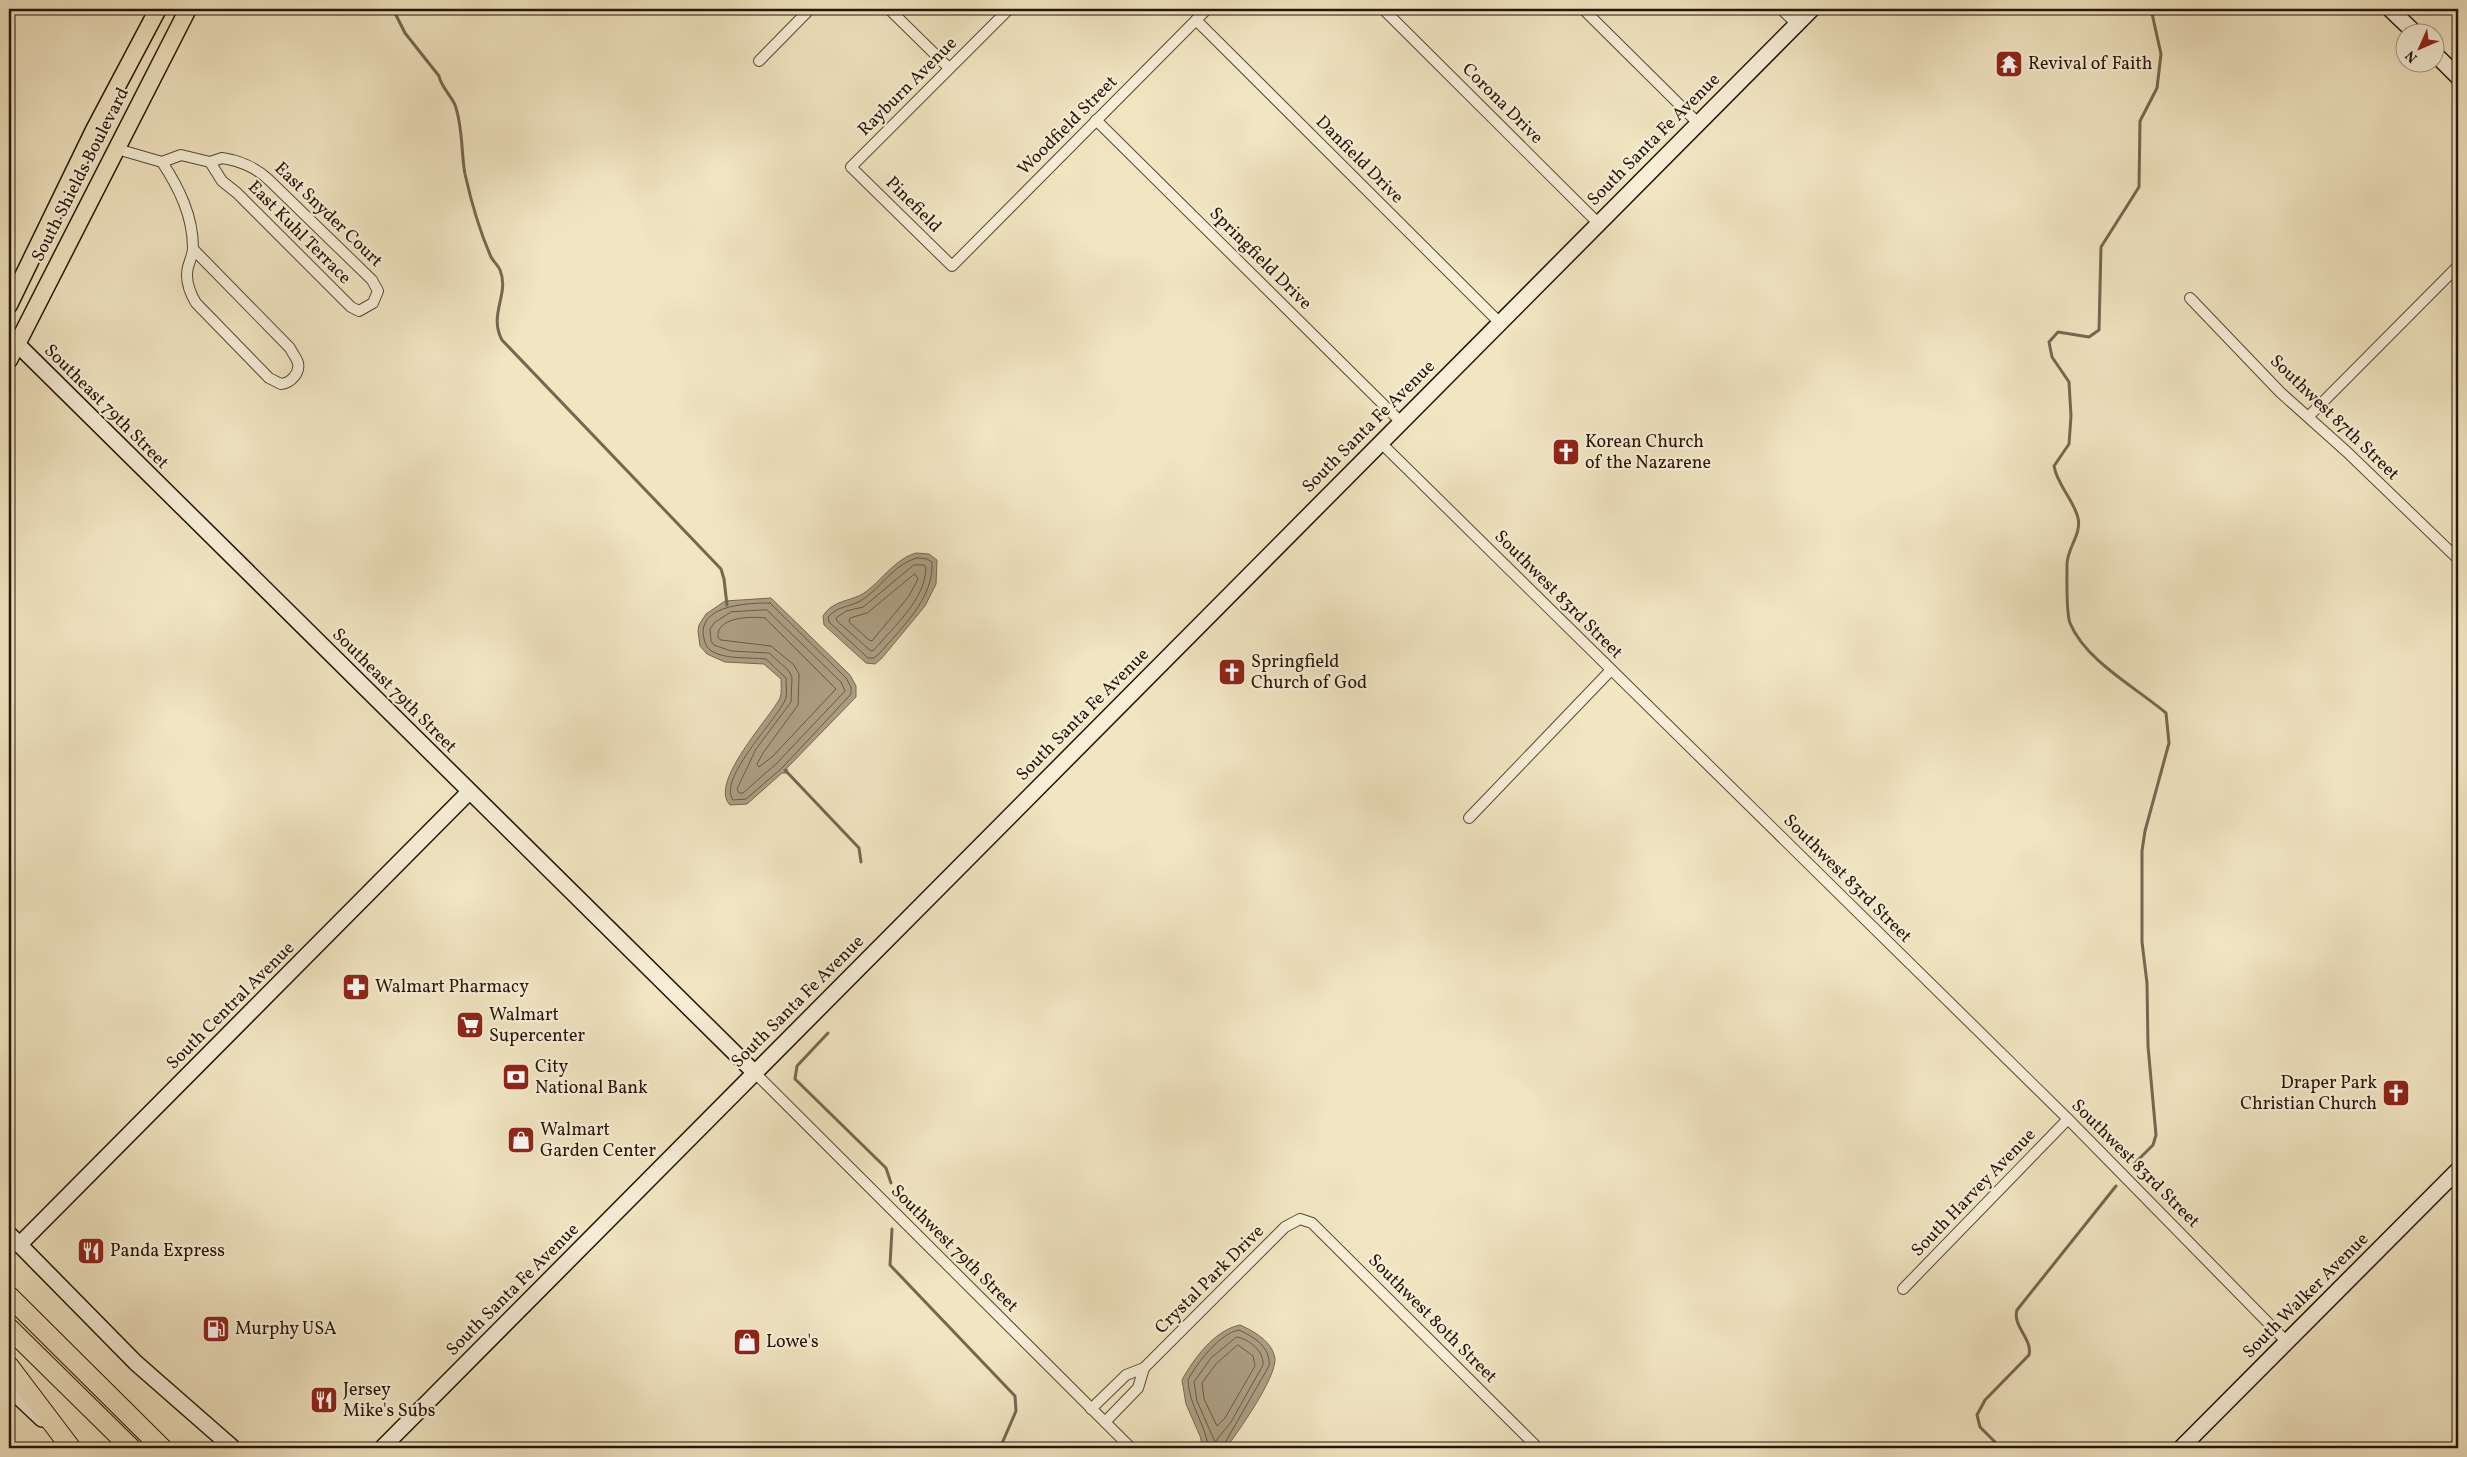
<svg xmlns="http://www.w3.org/2000/svg" width="2467" height="1457" font-family="Vollkorn,serif">
<style>
.water{fill:#ac9e82;stroke:#766750}
.lines{fill:none;stroke-linecap:round;stroke-linejoin:round}
.shore{stroke:#685a44;stroke-width:1}
.stream{stroke:#766750;stroke-width:3}
.street-casing{stroke:#584935;stroke-width:12}
.secondary-casing{stroke:#251506;stroke-width:18}
.primary-casing{stroke:#251506;stroke-width:19}
.highway-casing{stroke:#251506;stroke-width:21}
.street{stroke:#f6eed7;stroke-width:10}
.secondary{stroke:#f6eed7;stroke-width:15}
.primary{stroke:#f1e5c2;stroke-width:16}
.highway{stroke:#f1e5c2;stroke-width:19}
.labels{text-anchor:middle;dominant-baseline:central;stroke-width:4.5;stroke-linejoin:round;paint-order:stroke}
.poi-label{font-size:18px;fill:#251506;stroke:#f6eed7;text-anchor:start}
.street-label{font-size:18px;fill:#251506;stroke:#f6eed7}
</style>
<rect width="100%" height="100%" fill="#f1e5c2"/>
<filter id="stains"><feTurbulence type="fractalNoise" baseFrequency=".004" numOctaves="4"/><feColorMatrix values="0 0 0 0 .2 0 0 0 0 .09 0 0 0 0 .02 0 0 0 .5 -.17"/></filter>
<radialGradient id="worn" r=".72"><stop offset=".6" stop-color="#630" stop-opacity="0"/><stop offset="1" stop-color="#630" stop-opacity=".3"/></radialGradient>
<g class="water">
<path d="M916,553L929,554L937,560L936,584L925,606L882,658L875,664L866,663L824,625L823,616C831,603 843,602 856,597C875,591 891,560 916,553Z"/>
<path d="M771,598L850,675L856,686V697L787,768V773H782L747,804L730,805C708,783 770,718 780,698C782,693 781,684 781,679L764,664L725,662L707,654L700,646L698,631L699,625L706,614L725,601Z"/>
<path d="M1240,1325C1254,1331 1273,1342 1275,1359C1276,1378 1238,1432 1226,1448H1203L1200,1436L1186,1404L1182,1380C1194,1358 1215,1330 1240,1325Z"/>
</g>
<g class="lines">
<g class="shore">
<path d="M917,558L927,559L932,562C934,599 901,628 879,654L874,658H868L829,622L828,617C839,605 848,608 860,601C880,590 893,564 917,558Z"/>
<path d="M914,565H924L926,568C925,600 894,626 874,650L871,651L837,621L836,618L846,611L863,607Z"/>
<path d="M915,574L918,579L909,596L872,641L869,640L849,622L850,618L867,613Z"/>
<path d="M770,603L846,678L851,687V694L782,768L746,799L733,800C717,778 779,718 786,698C787,692 786,684 786,678L766,659C750,657 723,660 710,650C705,646 704,639 703,633C702,604 751,603 770,603Z"/>
<path d="M767,610L841,682L845,691L777,763L743,793H739L737,789L756,749L791,702L792,677L788,670L769,653L731,651L714,645L711,641L710,629L715,622L731,612Z"/>
<path d="M765,618L836,689L772,757L759,767L757,764L763,753L798,705L799,674L794,665L771,646L721,640L718,638C715,617 751,616 765,618Z"/>
<path d="M1237,1337C1249,1339 1264,1351 1263,1365L1231,1422L1215,1442L1197,1401L1194,1382L1211,1358Z"/>
<path d="M1238,1345L1253,1356L1255,1366L1225,1418L1217,1426L1204,1399L1202,1383L1216,1364Z"/>
<path d="M1208,1448C1207,1426 1189,1407 1188,1380C1196,1364 1220,1333 1239,1330C1254,1337 1271,1347 1269,1366L1222,1448"/>
</g>
<g class="stream">
<path d="M393,9L405,33L439,76C441,87 451,95 455,105C463,127 461,152 465,174C471,201 480,232 491,257C493,261 498,265 500,270C510,294 488,314 502,340L721,569L724,579L727,605"/>
<path d="M785,770L859,848L861,862"/>
<path d="M828,1033L797,1066L795,1079L886,1168L891,1183"/>
<path d="M2135,1163L2153,1145L2156,1135L2148,1046L2147,983L2142,942V851L2145,831L2169,743L2166,713C2135,687 2085,660 2070,623C2066,612 2067,578 2067,566C2066,549 2082,535 2078,518C2074,500 2057,485 2054,466L2069,444L2071,416L2069,382L2052,357L2049,342L2058,332L2089,337L2099,330L2101,247L2139,187L2140,121L2157,88L2161,54L2151,9"/>
<path d="M892,1229L890,1265L1015,1396L1016,1411L1000,1448"/>
<path d="M2001,1448L1980,1427L1977,1415L1985,1400L2029,1355C2033,1339 2012,1326 2017,1310L2116,1186"/>
</g>
<g class="street-casing">
<g id="street">
<path d="M889,9L949,68"/>
<path d="M1009,9L851,167L952,266L1207,9"/>
<path d="M1383,9L1598,223"/>
<path d="M1583,9L1698,123"/>
<path d="M1781,9L1797,24"/>
<path d="M1196,20L1499,322"/>
<path d="M759,61L810,9"/>
<path d="M1096,120L1401,422"/>
<path d="M117,149L162,162L181,155L210,162"/>
<path d="M222,158C241,161 255,167 269,180L372,280L378,291L373,303L359,311L351,307L237,193L222,181L210,162Z"/>
<path d="M162,162C179,188 193,216 193,248C193,254 190,260 188,267C185,279 190,293 196,303L269,378L281,384C291,383 300,373 298,363C297,358 292,353 290,348L194,250"/>
<path d="M2190,298L2280,392L2347,452L2458,559"/>
<path d="M2309,416L2458,266"/>
<path d="M1380,442L2068,1119L2287,1342"/>
<path d="M1469,818L1611,670"/>
<path d="M754,1072L1131,1448"/>
<path d="M1903,1289L2068,1119"/>
<path d="M1091,1409L1126,1375L1144,1368L1285,1227L1300,1219L1312,1223L1538,1448"/>
<path d="M1105,1422L1138,1388L1144,1368"/>
</g>
</g>
<g class="secondary-casing">
<g id="secondary">
<path d="M2390,9L2414,32"/>
<path d="M2434,53L2458,77"/>
<path d="M9,336L754,1072"/>
<path d="M9,1234L136,1363L233,1448"/>
<path d="M19,1245L469,792"/>
<path d="M9,1388L42,1419"/>
<path d="M382,1448L1812,9"/>
<path d="M2181,1448L2458,1170"/>
</g>
</g>
<g class="primary-casing">
<g id="primary">
<path d="M9,305L94,130L158,9"/>
<path d="M9,360L188,9"/>
</g>
</g>
<g class="highway-casing">
<g id="highway">
<path d="M9,1296L162,1448"/>
<path d="M9,1328L131,1448"/>
<path d="M9,1366L71,1448"/>
</g>
</g>
<use href="#street" class="street"/>
<use href="#secondary" class="secondary"/>
<use href="#primary" class="primary"/>
<use href="#highway" class="highway"/>
</g>
<defs>
<g id="temple-square" transform="scale(1.4375)"><rect x="-9" y="-9" width="18" height="18" rx="4" fill="#8f2418" stroke="#f6eed7"/><path d="M0-6L5-2H3V0L6.5 2.5H4V6H1.5V3h-3V6H-4V2.5H-6.5L-3 0V-2H-5Z" fill="#fff"/></g>
<g id="church-square" transform="scale(1.4375)"><rect x="-9" y="-9" width="18" height="18" rx="4" fill="#8f2418" stroke="#f6eed7"/><path d="M-1.2-6h2.4v3.5h3.3v2.4h-3.3V6h-2.4V-.1h-3.3v-2.4h3.3Z" fill="#fff"/></g>
<g id="pharmacy-square" transform="scale(1.4375)"><rect x="-9" y="-9" width="18" height="18" rx="4" fill="#8f2418" stroke="#f6eed7"/><path d="M-2-6h4v4h4v4h-4v4h-4v-4h-4v-4h4Z" fill="#fff"/></g>
<g id="supermarket-square" transform="scale(1.4375)"><rect x="-9" y="-9" width="18" height="18" rx="4" fill="#8f2418" stroke="#f6eed7"/><path d="M-6-5.5h2.5l.6 2H6L4.5 2H-2.5L-4.4-4H-6ZM-1.5 3.2a1.3 1.3 0 1 0 .1 0ZM3 3.2a1.3 1.3 0 1 0 .1 0Z" fill="#fff"/></g>
<g id="bank-square" transform="scale(1.4375)"><rect x="-9" y="-9" width="18" height="18" rx="4" fill="#8f2418" stroke="#f6eed7"/><path d="M-6-4H6V4H-6ZM0-2.3a2.3 2.3 0 1 0 0 4.6a2.3 2.3 0 1 0 0-4.6Z" fill="#fff"/></g>
<g id="shop-square" transform="scale(1.4375)"><rect x="-9" y="-9" width="18" height="18" rx="4" fill="#8f2418" stroke="#f6eed7"/><path d="M-5-2.5h2.3a2.7 3.5 0 0 1 5.4 0H5L5.5 6h-11ZM-1.5-2.5h3a1.5 2.3 0 0 0-3 0Z" fill="#fff"/></g>
<g id="restaurant-square" transform="scale(1.4375)"><rect x="-9" y="-9" width="18" height="18" rx="4" fill="#8f2418" stroke="#f6eed7"/><path d="M-5-6h1v4h1v-4h1v4h1v-4h1v5L-1.5 .5V6h-2V.5L-5-1ZM5-6V6H3V1.5H1.5Q1.5-4 5-6Z" fill="#fff"/></g>
<g id="fuel-square" transform="scale(1.4375)"><rect x="-9" y="-9" width="18" height="18" rx="4" fill="#8f2418" stroke="#f6eed7"/><path d="M-5.5-6h7V0h2V4h1.3V-2.5L3-4.5l.8-.8L6-3V5H2.5V1h-1V6h-7ZM-4.2-4.7v3.2H.2V-4.7Z" fill="#fff"/></g>
</defs>
<g fill-rule="evenodd">
<use href="#temple-square" x="2009" y="64"/>
<use href="#church-square" x="1566" y="452"/>
<use href="#church-square" x="1232" y="672"/>
<use href="#pharmacy-square" x="356" y="987"/>
<use href="#supermarket-square" x="470" y="1025"/>
<use href="#bank-square" x="516" y="1077"/>
<use href="#church-square" x="2396" y="1093"/>
<use href="#shop-square" x="521" y="1140"/>
<use href="#restaurant-square" x="91" y="1251"/>
<use href="#fuel-square" x="216" y="1329"/>
<use href="#shop-square" x="747" y="1342"/>
<use href="#restaurant-square" x="324" y="1400"/>
</g>
<g class="labels">
<g class="poi-label">
<text x="2028" y="64">Revival of Faith</text>
<text x="1585" y="442">Korean Church<tspan x="1585" dy="21">of the Nazarene</tspan></text>
<text x="1251" y="662">Springfield<tspan x="1251" dy="21">Church of God</tspan></text>
<text x="375" y="987">Walmart Pharmacy</text>
<text x="489" y="1015">Walmart<tspan x="489" dy="21">Supercenter</tspan></text>
<text x="535" y="1067">City<tspan x="535" dy="21">National Bank</tspan></text>
<text x="2377" y="1083" text-anchor="end">Draper Park<tspan x="2377" dy="21">Christian Church</tspan></text>
<text x="540" y="1130">Walmart<tspan x="540" dy="21">Garden Center</tspan></text>
<text x="110" y="1251">Panda Express</text>
<text x="235" y="1329">Murphy USA</text>
<text x="766" y="1342">Lowe's</text>
<text x="343" y="1390">Jersey<tspan x="343" dy="21">Mike's Subs</tspan></text>
</g>
<g class="street-label">
<text transform="translate(908 87) rotate(-45)">Rayburn Avenue</text>
<text transform="translate(1502 104) rotate(45)">Corona Drive</text>
<text transform="translate(1068 126) rotate(-45)">Woodfield Street</text>
<text transform="translate(1654 140) rotate(-45)">South Santa Fe Avenue</text>
<text transform="translate(1359 160) rotate(45)">Danfield Drive</text>
<text transform="translate(81 175) rotate(-63)">South Shields Boulevard</text>
<text transform="translate(913 205) rotate(45)">Pinefield</text>
<text transform="translate(328 215) rotate(44)">East Snyder Court</text>
<text transform="translate(299 233) rotate(45)">East Kuhl Terrace</text>
<text transform="translate(1260 259) rotate(45)">Springfield Drive</text>
<text transform="translate(106 407) rotate(45)">Southeast 79th Street</text>
<text transform="translate(2334 418) rotate(44)">Southwest 87th Street</text>
<text transform="translate(1369 427) rotate(-45)">South Santa Fe Avenue</text>
<text transform="translate(1558 595) rotate(45)">Southwest 83rd Street</text>
<text transform="translate(394 691) rotate(45)">Southeast 79th Street</text>
<text transform="translate(1083 715) rotate(-45)">South Santa Fe Avenue</text>
<text transform="translate(1847 879) rotate(45)">Southwest 83rd Street</text>
<text transform="translate(798 1002) rotate(-45)">South Santa Fe Avenue</text>
<text transform="translate(231 1006) rotate(-45)">South Central Avenue</text>
<text transform="translate(2135 1164) rotate(45)">Southwest 83rd Street</text>
<text transform="translate(1974 1193) rotate(-46)">South Harvey Avenue</text>
<text transform="translate(954 1249) rotate(45)">Southwest 79th Street</text>
<text transform="translate(1210 1280) rotate(-45)">Crystal Park Drive</text>
<text transform="translate(513 1290) rotate(-45)">South Santa Fe Avenue</text>
<text transform="translate(2306 1296) rotate(-45)">South Walker Avenue</text>
<text transform="translate(1432 1319) rotate(45)">Southwest 80th Street</text>
</g>
</g>
<rect width="2467" height="1457" fill="none" stroke="#f1e5c2" stroke-width="30"/>
<rect x="10" y="10" width="2447" height="1437" fill="none" stroke="#251506" stroke-width="2.5"/>
<rect x="15" y="15" width="2437" height="1427" fill="none" stroke="#251506"/>
<g transform="translate(2420 48) rotate(225)"><circle r="24" fill="#f6eed7" stroke="#a29783"/>
<path d="M0-4L9 19L0 12L-9 19Z" fill="#8f2418"/>
<text y="-8" font-size="14" font-weight="bold" text-anchor="middle" fill="#251506">N</text>
</g>
<rect width="100%" height="100%" filter="url(#stains)"/>
<rect width="100%" height="100%" fill="url(#worn)"/>
</svg>
